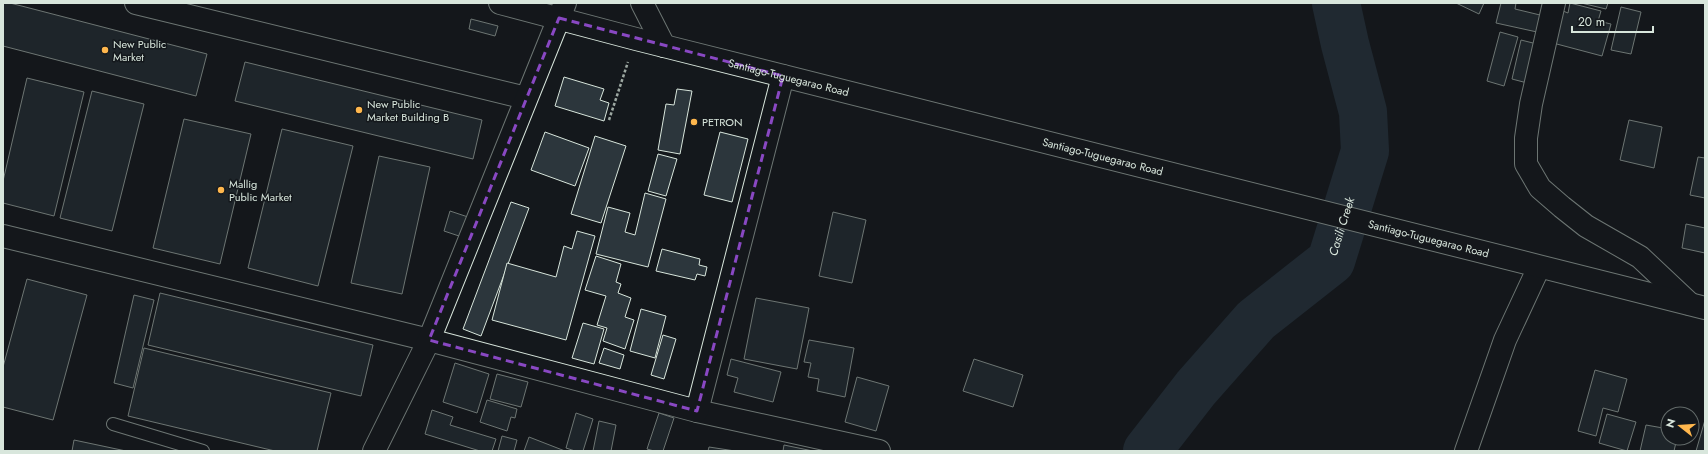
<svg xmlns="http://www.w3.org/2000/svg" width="1708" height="454" font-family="Jost,sans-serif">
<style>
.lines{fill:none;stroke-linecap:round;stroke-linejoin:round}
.river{stroke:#2f3f4d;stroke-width:48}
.building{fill:#2c363c;stroke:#d8e6dc}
.lane-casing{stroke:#d8e6dc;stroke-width:14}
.street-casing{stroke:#d8e6dc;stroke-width:24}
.secondary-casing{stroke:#d8e6dc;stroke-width:24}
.highway-casing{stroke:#d8e6dc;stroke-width:24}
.path{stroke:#9da8a2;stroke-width:2.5;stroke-dasharray:3 2;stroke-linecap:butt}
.lane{stroke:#14181c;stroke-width:12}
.street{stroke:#14181c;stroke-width:22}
.secondary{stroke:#14181c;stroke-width:22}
.highway{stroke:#14181c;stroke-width:22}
.marked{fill:none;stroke:#8948c3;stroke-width:3;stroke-dasharray:8 5;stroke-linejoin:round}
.poi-dot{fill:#ffb74d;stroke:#14181c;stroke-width:1.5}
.labels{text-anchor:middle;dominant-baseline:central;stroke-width:3;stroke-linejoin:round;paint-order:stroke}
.poi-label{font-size:11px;fill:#d8e6dc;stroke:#14181c;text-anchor:start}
.street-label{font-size:11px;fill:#d8e6dc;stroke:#14181c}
.water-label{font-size:12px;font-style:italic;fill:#d8e6dc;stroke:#14181c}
</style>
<rect width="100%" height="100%" fill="#14181c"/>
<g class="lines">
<path class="river" id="s1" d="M1147,451L1196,388L1256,320L1331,261L1365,151L1363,112L1345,44L1336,3"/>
</g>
<g class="building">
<path d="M3,3H10L207,54L196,96L3,46Z"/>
<path d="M1456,3H1484L1479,14Z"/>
<path d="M1501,3H1516L1515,9L1540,15L1537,32L1496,23Z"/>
<path d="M1570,3L1601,11L1598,21L1611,24L1602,56L1553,43L1563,11L1568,13Z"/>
<path d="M1581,3H1608L1606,9Z"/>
<path d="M1621,7L1641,12L1631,54L1611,50Z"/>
<path d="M471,19L498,26L495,36L469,29Z"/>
<path d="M1500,32L1518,37L1504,86L1487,81Z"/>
<path d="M1521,40L1541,45L1531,84L1512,79Z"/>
<path d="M245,62L482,120L473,159L235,101Z"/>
<path d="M564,77L604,89L600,100L609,103L604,121L555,106Z"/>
<path d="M27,78L84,92L54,216L3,203V181Z"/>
<path d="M677,89L692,91L680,154L658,150L666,104L674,105Z"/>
<path d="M92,91L144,104L112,231L60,218Z"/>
<path d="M184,119L251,134L220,264L153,248Z"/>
<path d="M1629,120L1662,127L1654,168L1620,160Z"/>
<path d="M282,129L353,146L318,286L248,268Z"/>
<path d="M545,132L589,148L575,186L531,170Z"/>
<path d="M720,132L748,139L732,202L704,195Z"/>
<path d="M595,136L626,146L601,223L571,214Z"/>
<path d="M658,154L677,159L666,196L648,191Z"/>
<path d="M379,156L430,167L402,294L351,283Z"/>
<path d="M1698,157L1705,158V198L1690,195Z"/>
<path d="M645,193L666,199L648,267L596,254L608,207L630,213L625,232L635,235Z"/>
<path d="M511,202L529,208L481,336L463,329Z"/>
<path d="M450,211L468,217L462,237L444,231Z"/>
<path d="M833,212L866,220L852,283L819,276Z"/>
<path d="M1686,224L1705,228V253L1682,248Z"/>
<path d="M577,231L595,236L566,340L492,320L507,263L556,277L564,246L572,249Z"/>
<path d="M662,249L700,259L699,265L707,267L705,276L697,274L695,280L656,271Z"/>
<path d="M596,256L621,264L616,282L621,284L618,293L631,298L625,317L634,320L625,349L603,341L607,328L597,325L606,296L585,290Z"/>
<path d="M27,279L87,295L53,420L3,407V367Z"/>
<path d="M160,293L373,345L361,396L148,345Z"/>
<path d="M134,295L154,300L133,388L114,383Z"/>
<path d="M756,298L809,308L797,369L744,359Z"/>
<path d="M641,309L666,316L655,358L630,351Z"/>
<path d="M583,323L604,329L594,364L572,358Z"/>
<path d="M663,335L676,339L664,379L651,375Z"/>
<path d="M809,340L854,348L845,397L817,391L819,379L808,377L811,363L804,362Z"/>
<path d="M144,348L331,393L317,451H275L128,416Z"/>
<path d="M604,348L624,355L620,369L599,363Z"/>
<path d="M731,359L781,372L773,402L734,392L738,378L727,375Z"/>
<path d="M974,359L1023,375L1013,407L963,391Z"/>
<path d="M455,363L489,374L477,413L443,402Z"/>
<path d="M1595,370L1627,379L1618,412L1603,408L1596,436L1578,431Z"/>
<path d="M497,374L528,382L521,407L490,399Z"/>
<path d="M857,377L889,386L876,431L845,422Z"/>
<path d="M487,400L517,409L515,418L511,417L507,431L480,422Z"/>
<path d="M432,410L453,417L450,425L496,439L492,451H480L425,434Z"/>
<path d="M576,413L593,419L583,451H575L566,448Z"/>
<path d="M659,413L674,418L663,451H654L647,449Z"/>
<path d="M1607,414L1636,422L1627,451L1599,443Z"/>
<path d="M1665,419L1668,420V438H1677L1674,451H1640L1646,425L1663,428Z"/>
<path d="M1705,420V451H1696Z"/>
<path d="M599,421L616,425L611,451H593Z"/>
<path d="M502,436L517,440L514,451H498Z"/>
<path d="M529,437L565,451H524Z"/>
<path d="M74,440L126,451H72Z"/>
<path d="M784,445L813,451H783Z"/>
<path d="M709,447L735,451H708Z"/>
</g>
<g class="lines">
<g class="lane-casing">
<path id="lane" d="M113,424L203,451"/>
</g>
<g class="street-casing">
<g id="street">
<path d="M136,3L526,98"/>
<path d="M1554,3L1531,104L1526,138V164L1540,188L1562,207L1586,226L1640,257L1690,304"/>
<path d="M3,236L429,340L697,411L879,451"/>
<path d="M697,411L783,76"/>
<path d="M374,451L429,340L559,18"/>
<path d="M1466,451L1505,340L1539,267"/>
</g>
</g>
<g class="secondary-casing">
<path id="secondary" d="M559,18L565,3"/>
</g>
<g class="highway-casing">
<g id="highway">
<path id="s2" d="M500,3L636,39L1705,308"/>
<path d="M642,3L664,46"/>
</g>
</g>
<path class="path" d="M609,120L628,62"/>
<use href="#lane" class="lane"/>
<use href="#street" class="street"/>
<use href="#secondary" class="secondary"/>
<use href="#highway" class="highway"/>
</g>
<path d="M0 0H1708V454H0ZM559,18L783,76L697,411L429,340Z" fill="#14181c" fill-opacity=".55" fill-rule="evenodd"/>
<path class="marked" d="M559,18L783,76L697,411L429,340Z"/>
<g class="poi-dot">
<circle cx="105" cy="50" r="4"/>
<circle cx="359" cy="110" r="4"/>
<circle cx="694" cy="122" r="4"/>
<circle cx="221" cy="190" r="4"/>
</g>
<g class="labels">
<g class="poi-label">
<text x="113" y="44">New Public<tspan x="113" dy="13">Market</tspan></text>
<text x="367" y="104">New Public<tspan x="367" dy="13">Market Building B</tspan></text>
<text x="702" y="122">PETRON</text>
<text x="229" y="184">Mallig<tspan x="229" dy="13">Public Market</tspan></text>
</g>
<g class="street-label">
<text stroke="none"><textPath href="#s2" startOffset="298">Santiago-Tuguegarao Road</textPath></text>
<text stroke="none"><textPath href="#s2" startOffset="622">Santiago-Tuguegarao Road</textPath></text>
<text stroke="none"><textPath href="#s2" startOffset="958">Santiago-Tuguegarao Road</textPath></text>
</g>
<g class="water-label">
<text stroke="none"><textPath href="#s1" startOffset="302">Casili Creek</textPath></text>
</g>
</g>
<rect width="1708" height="454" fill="none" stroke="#d8e6dc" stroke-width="8"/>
<g transform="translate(1680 426) rotate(287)"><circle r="19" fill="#14181c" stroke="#626a69"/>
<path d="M0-3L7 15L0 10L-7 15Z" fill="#ffb74d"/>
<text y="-6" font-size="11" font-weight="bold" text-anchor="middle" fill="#d8e6dc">N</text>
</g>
<path d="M1572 26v6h81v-6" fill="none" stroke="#d8e6dc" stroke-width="2"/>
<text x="1578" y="26" font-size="12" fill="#d8e6dc" stroke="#14181c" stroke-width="3" paint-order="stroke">20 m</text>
</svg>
